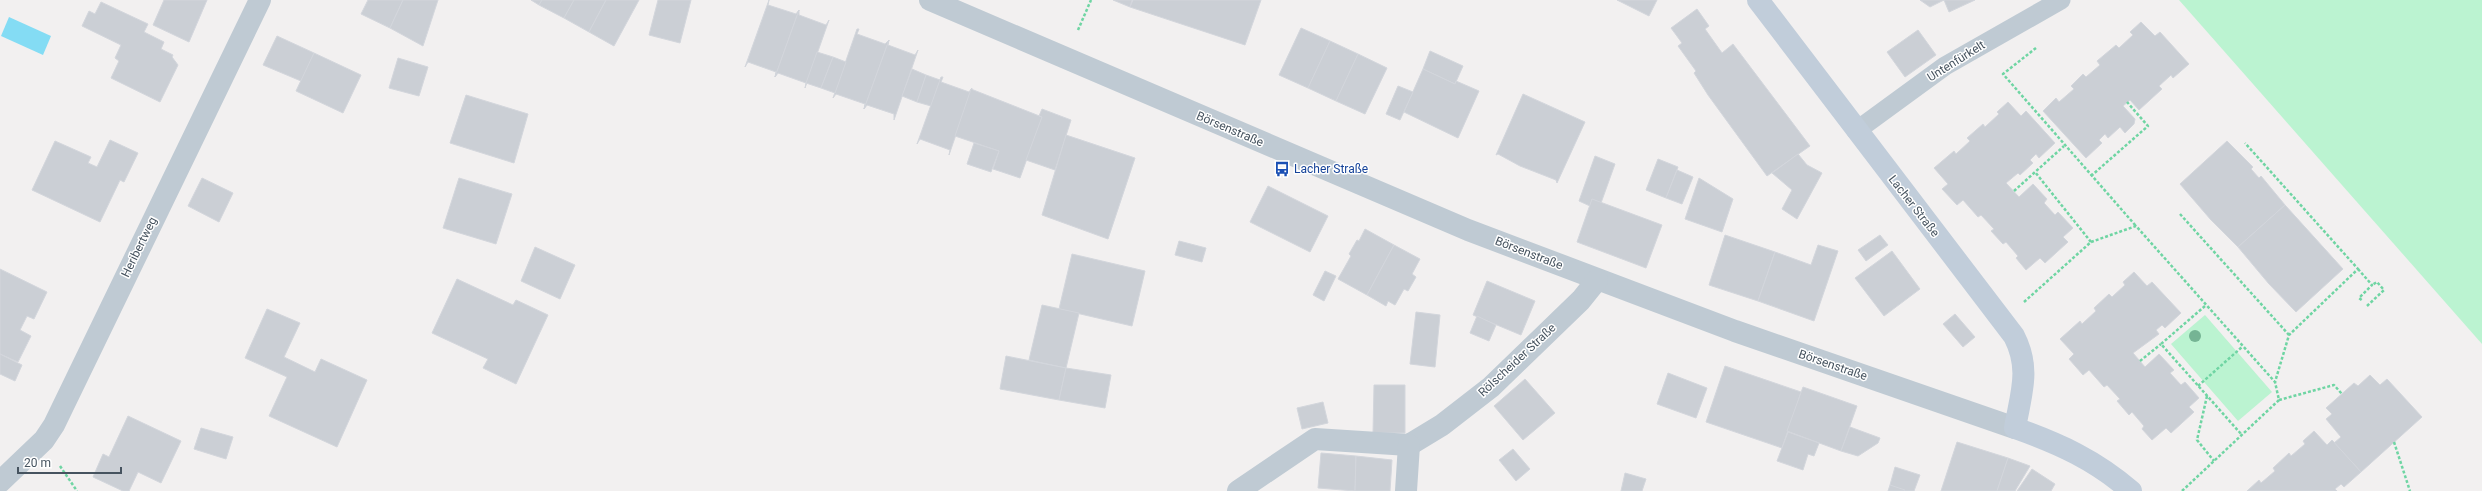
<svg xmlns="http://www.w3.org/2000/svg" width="2482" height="491" font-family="Roboto,sans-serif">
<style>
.green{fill:#bbf3d1}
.water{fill:#84dcf4}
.building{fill:#cbcfd5;stroke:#d3d6dc}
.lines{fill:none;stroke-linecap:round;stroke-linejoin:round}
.path{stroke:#6fd5a3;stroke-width:2.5;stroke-dasharray:3 2;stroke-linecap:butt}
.lane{stroke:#bfcad3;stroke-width:19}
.street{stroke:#bfcad3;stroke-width:22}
.secondary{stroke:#c1cdda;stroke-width:22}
.tree{fill:#75b494}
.labels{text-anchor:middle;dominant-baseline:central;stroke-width:3;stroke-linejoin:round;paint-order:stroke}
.street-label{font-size:12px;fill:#46535f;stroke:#fff}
.transit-label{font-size:12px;fill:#164399;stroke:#fff;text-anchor:start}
</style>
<rect width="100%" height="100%" fill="#f2f0f0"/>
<g class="green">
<path d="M2179,0H2482V344Z"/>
<path d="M2205,315L2272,392L2238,421L2171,344Z"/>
</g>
<path class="water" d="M9,17L51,36L43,55L1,36Z"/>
<g class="building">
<path d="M164,0H207L189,42L153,25Z"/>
<path d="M368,0H403L390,28L361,14Z"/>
<path d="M403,0H438L423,46L390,28Z"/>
<path d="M531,0H542L539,5Z"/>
<path d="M542,0H574L564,18L539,5Z"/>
<path d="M574,0H606L589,32L564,18Z"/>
<path d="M606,0H639L614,46L589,32Z"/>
<path d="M658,0H691L680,43L649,35Z"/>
<path d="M769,0L768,5L796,14L799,10L775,77L776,72L748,62L745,67Z"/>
<path d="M1113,0H1132L1130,7Z"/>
<path d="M1133,0H1261L1245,45L1130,7Z"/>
<path d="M1617,0H1657L1649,16Z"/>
<path d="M1920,0H1975L1949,12L1944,0L1930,7Z"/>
<path d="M101,2L148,24L144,32L164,42L161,49L173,55L172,57L178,65L160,102L111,78L119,61L115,58L121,45L82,26L89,11L95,14Z"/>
<path d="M1697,9L1709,26L1705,29L1722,53L1733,44L1810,146L1767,176L1708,95L1694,73L1696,71L1678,46L1682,43L1671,28Z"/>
<path d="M799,10V15L826,25L829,20L805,88L806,83L778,73L775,77Z"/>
<path d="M2141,22L2155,36L2160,32L2189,64L2173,78L2171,75L2159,86L2162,89L2139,110L2130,100L2123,106L2135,119L2134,124L2125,133L2120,127L2108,138L2105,134L2099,140L2102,143L2086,158L2043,111L2056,98L2059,102L2074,89L2071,86L2083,74L2086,77L2100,65L2097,61L2116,45L2119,48L2133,35L2130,32Z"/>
<path d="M1301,28L1330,41L1308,88L1279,75Z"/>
<path d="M857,29H859L857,34L885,44L889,40L864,109L865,104L836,94L833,98Z"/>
<path d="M1918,30L1936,55L1905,77L1887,52Z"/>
<path d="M277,36L314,53L301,81L263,65Z"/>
<path d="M889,40L888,45L915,55L918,50L894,120V114L867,105L864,109Z"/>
<path d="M1330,41L1358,54L1336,101L1308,88Z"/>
<path d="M1430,51L1463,66L1455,84L1423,69Z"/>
<path d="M817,52L833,57L821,88L806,83Z"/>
<path d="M314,53L361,75L343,113L296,91Z"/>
<path d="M1358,54L1387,68L1365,114L1336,101Z"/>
<path d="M833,57L846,62L835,93L821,88Z"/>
<path d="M398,58L428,67L419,96L389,88Z"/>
<path d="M912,69L926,75L917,102L902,96Z"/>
<path d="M1423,69L1455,84L1456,81L1479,91L1458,138L1404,112Z"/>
<path d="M926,75L940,80L931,106L917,102Z"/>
<path d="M941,77H943L941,82L969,92L972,88L949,155L950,150L920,139L917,144Z"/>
<path d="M1398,86L1413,92L1400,120L1386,114Z"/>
<path d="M971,89L1042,117L1020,178L993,169L999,151L955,136Z"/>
<path d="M1523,94L1585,122L1557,183L1556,180L1520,166L1498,154L1496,155Z"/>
<path d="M466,95L528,114L514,163L450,143Z"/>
<path d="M2008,102L2021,116L2026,111L2055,143L2039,158L2036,154L2030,160L2033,163L2020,175L2018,173L2006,183L2019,197L2033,184L2047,199L2044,203L2055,215L2058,212L2073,228L2063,237L2068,242L2045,263L2040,258L2026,270L2016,258L2018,256L2006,242L2003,244L1991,231L1994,229L1981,215L1978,217L1963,200L1957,205L1942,189L1948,184L1934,168L1954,151L1956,154L1970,141L1967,138L1983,124L1985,127L1999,114L1997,112Z"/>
<path d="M1042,109L1071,120L1055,170L1026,160L1042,117L1039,116Z"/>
<path d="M1066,135L1135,158L1108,239L1042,215Z"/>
<path d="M110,140L138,153L124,182L120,180L100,222L32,190L55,141L91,157L88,163L97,167Z"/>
<path d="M2227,141L2253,167L2251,169L2259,178L2261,176L2285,205L2238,247L2211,220L2180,184Z"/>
<path d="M974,143L999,151L991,172L967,164Z"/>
<path d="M1798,154L1807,165L1822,173L1797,219L1782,209L1792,190L1772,173Z"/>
<path d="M1595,156L1615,164L1601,203L1592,199L1590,206L1579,201Z"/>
<path d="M1658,159L1678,167L1666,198L1646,190Z"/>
<path d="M1677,170L1693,177L1682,204L1666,198Z"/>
<path d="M202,178L233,193L219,222L188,206Z"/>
<path d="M459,178L512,194L496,244L443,228Z"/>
<path d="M1699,178L1733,199L1722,232L1685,219Z"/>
<path d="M1268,186L1328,216L1310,252L1250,222Z"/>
<path d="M1592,199L1662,225L1646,268L1577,242Z"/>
<path d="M2285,205L2343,269L2296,312L2269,284L2238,247Z"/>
<path d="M1365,229L1394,245L1367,295L1338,279L1351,256L1349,254L1357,240L1359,241Z"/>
<path d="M1725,235L1775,252L1758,301L1709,285Z"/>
<path d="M1880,235L1888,245L1866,261L1858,250Z"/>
<path d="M1179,241L1206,248L1202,262L1175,255Z"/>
<path d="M1394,245L1420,259L1412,274L1416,277L1408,291L1404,289L1395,305L1388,301L1386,306L1367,295Z"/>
<path d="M1818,245L1838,251L1814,321L1758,301L1775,252L1811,265Z"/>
<path d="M535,247L575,265L560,299L521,281Z"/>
<path d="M1892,251L1920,289L1884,316L1855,278Z"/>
<path d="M1072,254L1145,271L1132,326L1059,309Z"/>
<path d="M0,269L47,292L34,319L27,316L20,330L31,336L18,362L0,354Z"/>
<path d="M1325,271L1336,276L1324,301L1313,295Z"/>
<path d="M2134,272L2147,286L2152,282L2181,313L2165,328L2162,325L2156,330L2159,334L2133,353L2145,367L2159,354L2174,370L2170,373L2181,385L2185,382L2199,398L2189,407L2194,412L2171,433L2166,428L2152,440L2142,429L2144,426L2132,412L2129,415L2117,401L2120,399L2107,385L2104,387L2089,370L2083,375L2069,359L2074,354L2060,339L2080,321L2082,324L2096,311L2094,308L2109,294L2112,297L2125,285L2123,282Z"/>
<path d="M457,279L513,305L516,300L548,315L516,384L483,368L488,359L432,333Z"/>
<path d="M1487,281L1535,301L1521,335L1473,315Z"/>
<path d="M1042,305L1079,313L1066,368L1029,360Z"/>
<path d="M267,309L300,323L284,357L315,372L321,359L367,380L337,447L269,416L287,377L245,358Z"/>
<path d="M1416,312L1440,315L1435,367L1410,364Z"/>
<path d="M1955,314L1975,337L1963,347L1943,324Z"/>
<path d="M1477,316L1496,325L1489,341L1470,333Z"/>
<path d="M0,354L22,365L15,381L0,374Z"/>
<path d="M1006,356L1066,368L1059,400L1000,389Z"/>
<path d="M1725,366L1801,392L1782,448L1706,422Z"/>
<path d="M1066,368L1111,375L1105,408L1059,400Z"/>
<path d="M1668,373L1707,388L1696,418L1657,404Z"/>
<path d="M2370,375L2380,385L2387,379L2422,417L2361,472L2334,443L2341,437L2326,419L2332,414L2326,408L2354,383L2358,386Z"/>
<path d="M1525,379L1555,413L1523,440L1494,406Z"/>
<path d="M1374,385H1405V433H1373Z"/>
<path d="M1803,387L1857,406L1841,451L1787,431Z"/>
<path d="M1323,402L1328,423L1302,429L1297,408Z"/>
<path d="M128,416L181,441L161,483L138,472L129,491H123L93,477L103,454L109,457Z"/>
<path d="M1850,427L1880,438L1878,443L1858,456L1841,451Z"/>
<path d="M201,428L233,437L226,459L194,449Z"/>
<path d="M2314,431L2327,445L2332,440L2361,472L2344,487L2341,484L2335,489L2337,491H2247L2259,480L2261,483L2275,471L2273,468L2289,453L2291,456L2305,444L2303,441Z"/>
<path d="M1788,432L1819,443L1814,456L1808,454L1803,470L1777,461Z"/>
<path d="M1957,442L2008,458L1997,491H1941Z"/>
<path d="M1513,449L1530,469L1516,481L1499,460Z"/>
<path d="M1321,453L1356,456L1355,491L1318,488Z"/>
<path d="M1356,456L1392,460L1390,491H1355Z"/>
<path d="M2008,458L2030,466L2015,491H1997Z"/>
<path d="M1895,467L1920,475L1914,491H1904L1890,485Z"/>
<path d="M2032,469L2055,484L2051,491H2017Z"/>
<path d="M1625,473L1646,479L1642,491H1621Z"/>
<path d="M1890,485L1905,490L1904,491H1888Z"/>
</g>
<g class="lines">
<g class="path">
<path d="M1078,30L1091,0"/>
<path d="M2036,48L2003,74L2136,226"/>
<path d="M2091,176L2148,126L2127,102"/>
<path d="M2014,191L2064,146"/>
<path d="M2180,214L2289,335"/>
<path d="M2091,242L2136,226L2275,382L2289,335L2358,269L2245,143"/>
<path d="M2358,269L2372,285L2359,298L2363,301"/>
<path d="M2024,302L2091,242L2035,172"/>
<path d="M2205,306L2161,344L2242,435"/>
<path d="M2367,306L2384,290L2377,282L2372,285"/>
<path d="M2140,361L2161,344"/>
<path d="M2198,386L2242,347"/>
<path d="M2207,396L2197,440L2214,461"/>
<path d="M2279,400L2334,385L2342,394"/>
<path d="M2394,442L2410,491"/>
<path d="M60,466L77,491"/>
<path d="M2182,491L2279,400L2275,382"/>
</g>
<path class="lane" d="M1856,131L1945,66L2061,0"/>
<g class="street">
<path d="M930,0L1468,230L1735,331L2015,428"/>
<path d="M0,482L44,440L54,425L260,0"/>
<path d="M1238,491L1315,439L1409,445L1442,425L1491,387L1581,300L1597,280"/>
<path d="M1406,491L1409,445"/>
</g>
<path class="secondary" d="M1758,0L2014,336C2031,369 2021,393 2015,428C2060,444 2095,460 2131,491"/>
</g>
<circle class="tree" cx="2195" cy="336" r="6"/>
<defs>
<g id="bus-bare" transform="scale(1.2)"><path d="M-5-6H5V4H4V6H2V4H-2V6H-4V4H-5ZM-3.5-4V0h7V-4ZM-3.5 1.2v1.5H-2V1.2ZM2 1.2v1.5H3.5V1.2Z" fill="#1a4fb4" stroke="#fff" stroke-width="2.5" paint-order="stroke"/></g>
</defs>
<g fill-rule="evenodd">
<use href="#bus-bare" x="1282" y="169"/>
</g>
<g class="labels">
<g class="street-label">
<text transform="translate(1956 61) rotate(-32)">Untenfürkelt</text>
<text transform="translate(1230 129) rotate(23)">Börsenstraße</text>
<text transform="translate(1914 206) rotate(52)">Lacher Straße</text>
<text transform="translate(139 247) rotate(-64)">Heribertweg</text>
<text transform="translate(1529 253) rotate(21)">Börsenstraße</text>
<text transform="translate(1517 360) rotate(-43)">Rölscheider Straße</text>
<text transform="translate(1833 365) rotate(19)">Börsenstraße</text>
</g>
<g class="transit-label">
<text x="1294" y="169">Lacher Straße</text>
</g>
</g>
<path d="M18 467v6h103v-6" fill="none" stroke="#46535f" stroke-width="2"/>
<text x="24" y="467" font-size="12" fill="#46535f" stroke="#ffffff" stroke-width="3" paint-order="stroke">20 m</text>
</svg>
